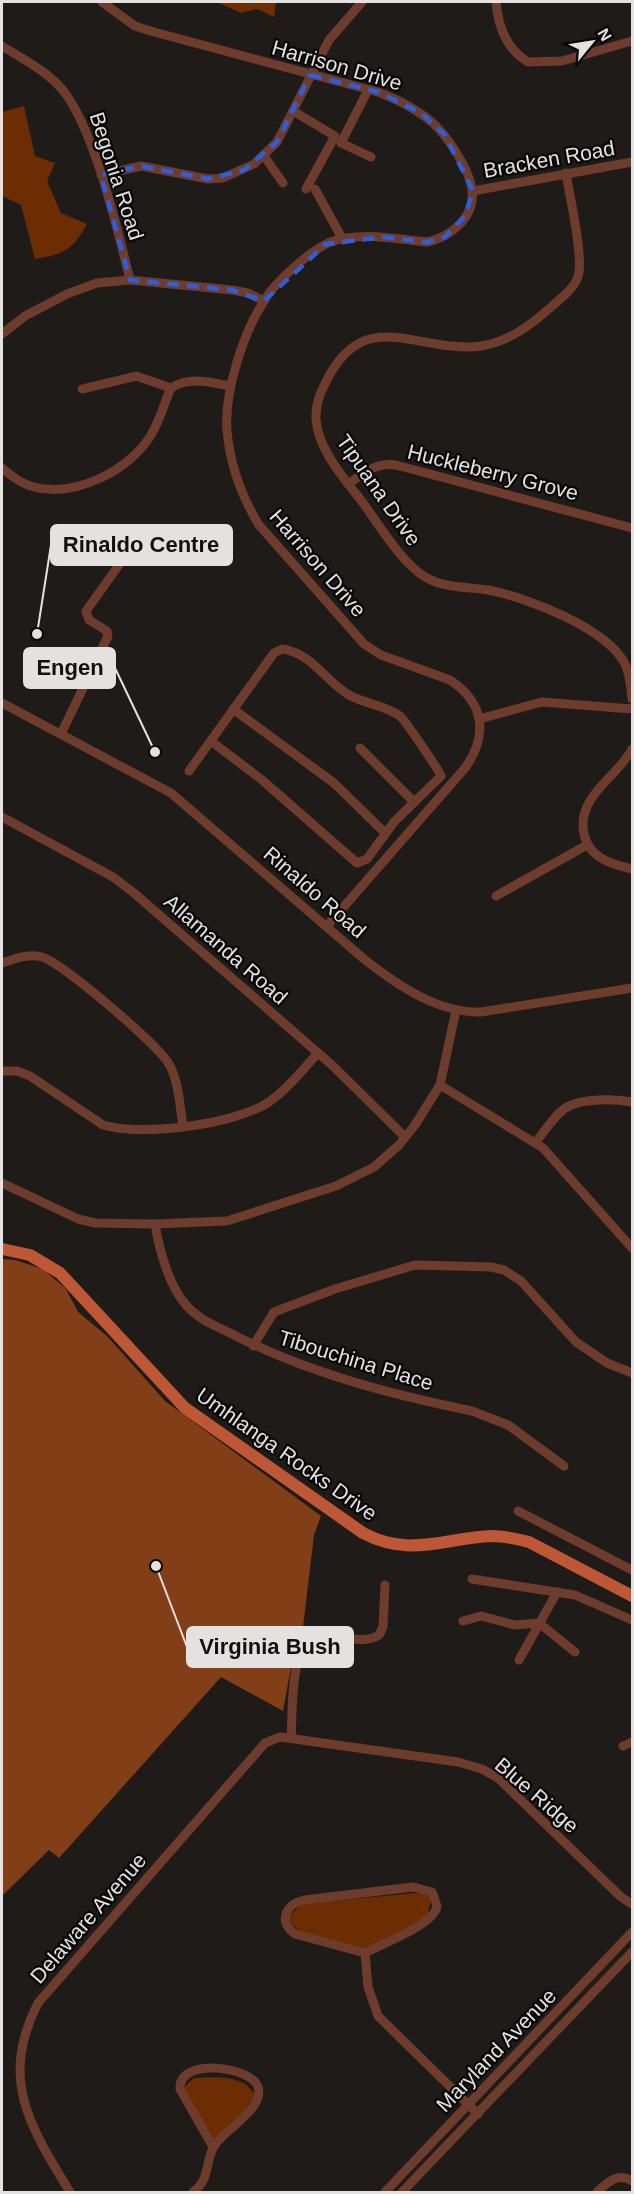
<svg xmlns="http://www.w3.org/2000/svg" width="634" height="2194" font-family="Helvetica,sans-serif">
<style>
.green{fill:#6c2d02}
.forest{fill:#813e17}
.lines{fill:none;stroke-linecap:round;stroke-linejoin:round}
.minor{stroke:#6d3c2c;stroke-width:9}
.major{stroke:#bd5736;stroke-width:12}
.marked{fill:none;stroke:#315dd9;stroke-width:4.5;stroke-dasharray:12 8;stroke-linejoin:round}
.labels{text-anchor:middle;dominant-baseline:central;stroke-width:4.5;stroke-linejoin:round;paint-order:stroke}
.street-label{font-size:21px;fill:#e4e1e0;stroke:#080606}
.leader{fill:none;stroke:#e4e1e0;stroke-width:2}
.callout-dot{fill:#e4e1e0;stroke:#080606;stroke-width:2}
.callout{fill:#e4e1e0;stroke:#e4e1e0;stroke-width:2}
.callout-label{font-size:22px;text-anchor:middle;font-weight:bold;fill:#111}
</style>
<rect width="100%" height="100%" fill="#1f1b19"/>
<g class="green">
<path d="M217,2H276L274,17L257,9L241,13Z"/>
<path d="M24,106L35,156L55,163L47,181L61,213L87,224C72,251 64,254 35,259L21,205L2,196V112Z"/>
<path d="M415,1893L427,1894L431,1900L427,1918L365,1949L300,1932L292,1924L289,1916L302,1904Z"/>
<path d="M194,2078C217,2077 247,2074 257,2099L214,2144L183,2088Z"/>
</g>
<path class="forest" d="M2,1259L15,1260L43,1269L66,1289L78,1312L107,1336L165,1401L321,1516L314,1535L303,1627L294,1651L283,1711L221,1677L59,1858L49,1850L2,1896Z"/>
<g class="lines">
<g class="minor">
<path d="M102,2L135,26L154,32L378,92C399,100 417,109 434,124C448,137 471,172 472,191C475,218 450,237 427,242C396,239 358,231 328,243C309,252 274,283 264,301C243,333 224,393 227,431C230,464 242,497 259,525L364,644L381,655L450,680C485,703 488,736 465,768L327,926"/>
<path d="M496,2C498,25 506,49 528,62L562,61L632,41"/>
<path d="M2,46C21,58 45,70 61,88C93,124 118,231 130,280"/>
<path d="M368,90L341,143L371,157"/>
<path d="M293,111L335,136L306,189"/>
<path d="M264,156L283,183"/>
<path d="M566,173C570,198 582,250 579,272C577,287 562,297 551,307C531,325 508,342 481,346C420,354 369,306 330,374C322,389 315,402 316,420C319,450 342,476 360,499C377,521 402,565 427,578C445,588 468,587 488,590C526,597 607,628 625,664C630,675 631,687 632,699"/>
<path d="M101,175L141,166L208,179L223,178L254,164L277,142L329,40L362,2"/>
<path d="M315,189L343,240"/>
<path d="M473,191L632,162"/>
<path d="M2,334L25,316L67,294L97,283L130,280L232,290L248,293L264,301"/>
<path d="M82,389L136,376L171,388"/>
<path d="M2,468C11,476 22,484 34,487C75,498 130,470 151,435C160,421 164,403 171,388C189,376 210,382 230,386"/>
<path d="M348,484C364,473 376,462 396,465L632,528"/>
<path d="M2,703L171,793L364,959C397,985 437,1013 481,1012L632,988"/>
<path d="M233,709L334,783L385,833"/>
<path d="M479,719L542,702L632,709"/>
<path d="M61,734L108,636L107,631L89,620L86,611L124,558"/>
<path d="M360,748L414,802"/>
<path d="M632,749C617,778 576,796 584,834C589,858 611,864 632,869"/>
<path d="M189,771L274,653L282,649C312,653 325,681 349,695C365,704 385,705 400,716C405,720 440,772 441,776L394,822L367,859L357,863L262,780L211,741"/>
<path d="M2,817L113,877L134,893L333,1066L405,1137"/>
<path d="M496,896L587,845"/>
<path d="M2,963C14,959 30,953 42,957C63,963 158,1045 169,1064C179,1082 180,1107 183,1127"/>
<path d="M2,1071H17L30,1076L103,1125C142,1137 236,1124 269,1102C288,1089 303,1069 318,1053"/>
<path d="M440,1085L543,1148L632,1248"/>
<path d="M536,1142C545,1131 555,1114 567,1107C584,1098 614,1099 632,1102"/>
<path d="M2,1183L78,1219L95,1223L155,1224L227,1221L336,1186L374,1167L399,1145L415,1125L440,1085L456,1010"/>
<path d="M155,1224C159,1249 169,1286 186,1305C197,1318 213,1325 228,1332C304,1372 389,1394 472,1411L508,1425L564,1466"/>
<path d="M253,1346L274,1312L335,1289L415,1265L491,1267L504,1270L521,1281L576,1342L607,1363L632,1373"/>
<path d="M518,1511L632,1570"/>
<path d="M472,1579L575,1595L632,1620"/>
<path d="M463,1621L481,1616L515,1625L539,1623L575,1652"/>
<path d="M519,1660L557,1592"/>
<path d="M291,1738C293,1714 289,1647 315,1637C323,1633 334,1637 343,1638C355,1639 368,1642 379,1635L383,1627L385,1585"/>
<path d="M623,1746L632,1742"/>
<path d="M413,1887L432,1892L437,1906C434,1925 383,1943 365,1953L295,1934C278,1921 285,1905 304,1900Z"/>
<path d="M365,1953L368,1987L378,2016L478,2114"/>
<path d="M70,2192C28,2124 0,2078 38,2003L265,1743L280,1737L458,1762L482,1769L498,1778L621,1897L632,1904"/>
<path d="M193,2192C210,2179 205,2165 213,2148C221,2131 265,2110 258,2087C251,2066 178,2057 180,2089L213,2147"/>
<path d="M385,2192L632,1932"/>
<path d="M402,2192L632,1952"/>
<path d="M597,2192C608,2182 618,2172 632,2181"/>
</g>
<path class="major" d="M2,1249L30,1255L60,1273L185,1408L363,1533C410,1558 444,1538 492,1536C505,1536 517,1539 529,1542L632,1596"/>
</g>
<path class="marked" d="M310,75L378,92L421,113L445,135L473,191L465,216L445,237L427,242L383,237L326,244L264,301L232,290L130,280L101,175L141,166L208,179L244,170L277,142Z"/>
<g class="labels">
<g class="street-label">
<text transform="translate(337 65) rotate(16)">Harrison Drive</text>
<text transform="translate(549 159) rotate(-10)">Bracken Road</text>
<text transform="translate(117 176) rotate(72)">Begonia Road</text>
<text transform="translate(493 472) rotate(14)">Huckleberry Grove</text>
<text transform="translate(379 490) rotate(55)">Tipuana Drive</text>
<text transform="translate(318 563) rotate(49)">Harrison Drive</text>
<text transform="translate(315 892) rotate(41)">Rinaldo Road</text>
<text transform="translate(226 949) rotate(41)">Allamanda Road</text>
<text transform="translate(356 1360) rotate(17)">Tibouchina Place</text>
<text transform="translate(287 1454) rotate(35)">Umhlanga Rocks Drive</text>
<text transform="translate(537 1795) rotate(41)">Blue Ridge</text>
<text transform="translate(88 1918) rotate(-49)">Delaware Avenue</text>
<text transform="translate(496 2050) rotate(-46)">Maryland Avenue</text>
</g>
</g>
<path class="leader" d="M37 634L51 545M155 752L115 668M156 1566L187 1647"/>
<g class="callout-dot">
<circle cx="37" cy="634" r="6"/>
<circle cx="155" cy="752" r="6"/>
<circle cx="156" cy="1566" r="6"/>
</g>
<g class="callout">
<rect x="51" y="525" width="181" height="40" rx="6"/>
<rect x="24" y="648" width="91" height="40" rx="6"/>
<rect x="187" y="1627" width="166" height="40" rx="6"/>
</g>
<g class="callout-label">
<text x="141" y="552">Rinaldo Centre</text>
<text x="70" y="675">Engen</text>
<text x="270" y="1654">Virginia Bush</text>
</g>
<rect width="634" height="2194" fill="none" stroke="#e4e1e0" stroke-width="6"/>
<g transform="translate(592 42) rotate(60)" stroke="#080606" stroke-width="4.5" paint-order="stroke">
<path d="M0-4.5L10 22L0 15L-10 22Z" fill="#e4e1e0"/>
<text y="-9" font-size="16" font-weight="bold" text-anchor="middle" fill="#e4e1e0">N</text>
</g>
</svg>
